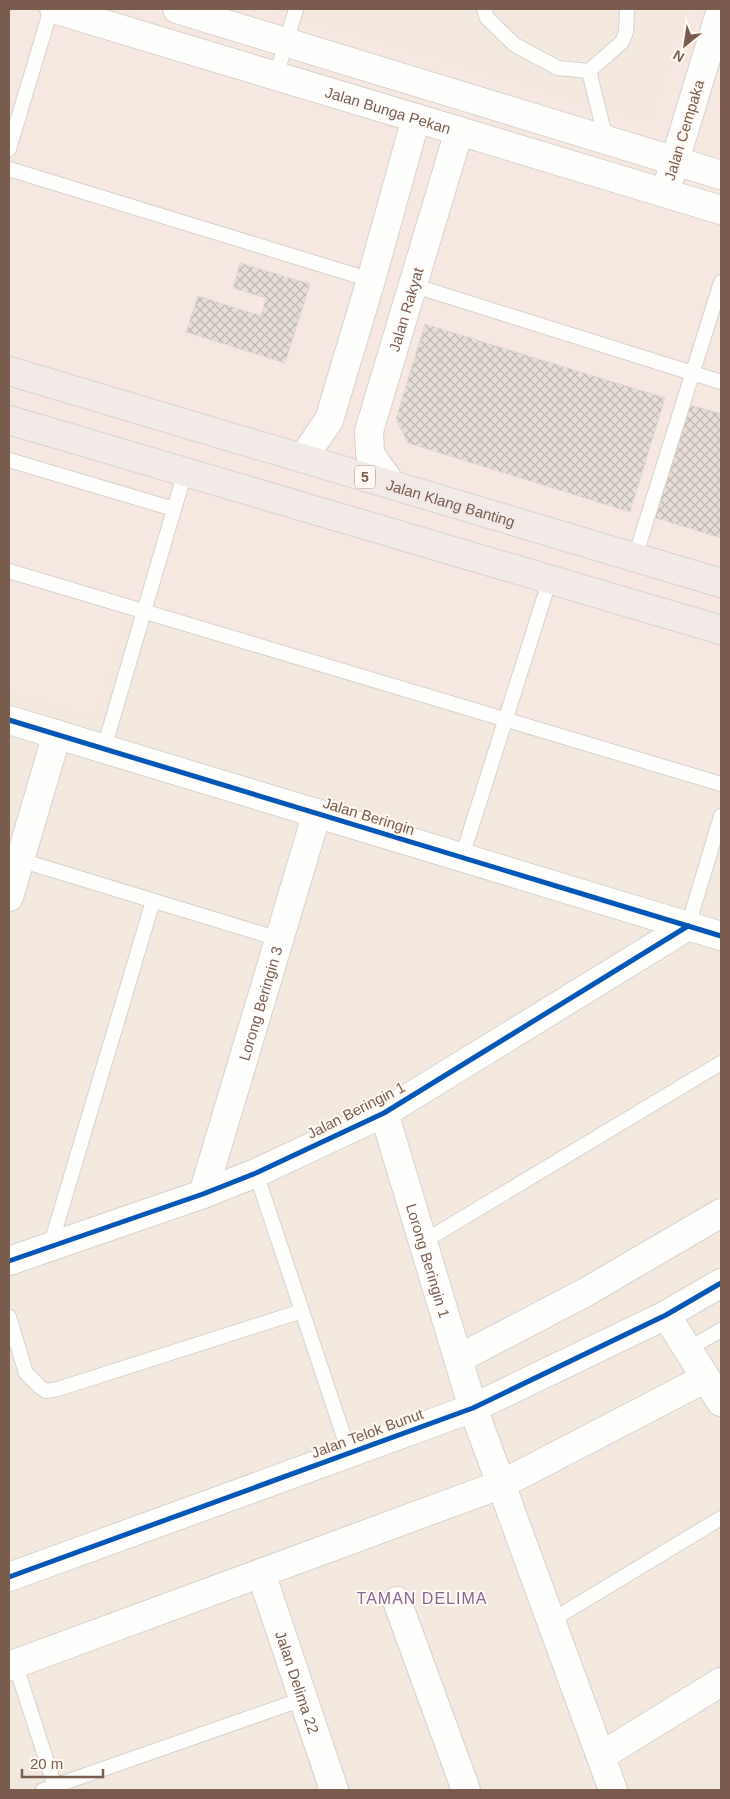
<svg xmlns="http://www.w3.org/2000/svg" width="730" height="1799" font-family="Arial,sans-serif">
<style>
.residential{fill:#f2e8de}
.commercial{fill:#f6e8e1}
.building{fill:url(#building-cross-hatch);stroke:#e2d8d2}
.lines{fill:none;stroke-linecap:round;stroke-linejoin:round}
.lane-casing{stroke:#d7d1cb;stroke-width:16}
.street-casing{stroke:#d7d1cb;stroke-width:30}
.secondary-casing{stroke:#d9d2cb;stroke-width:30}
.highway-casing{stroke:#dad1cc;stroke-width:30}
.lane{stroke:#fefefd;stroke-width:14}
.street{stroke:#fefefd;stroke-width:28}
.secondary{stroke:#fefefd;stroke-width:28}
.highway{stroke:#f2eae7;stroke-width:28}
.cycleway-casing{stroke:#fffaf3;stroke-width:8}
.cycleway{stroke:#0057b8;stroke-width:5}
.labels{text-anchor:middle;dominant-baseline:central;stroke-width:4;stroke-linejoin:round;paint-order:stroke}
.shield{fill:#fffaf3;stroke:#a28b7f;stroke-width:1}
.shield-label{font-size:14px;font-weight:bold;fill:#7a5c4d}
.street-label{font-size:15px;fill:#7a5c4d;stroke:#fffaf3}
.neighbourhood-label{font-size:16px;letter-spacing:1px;fill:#846695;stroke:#fffaf3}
</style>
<defs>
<pattern id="building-cross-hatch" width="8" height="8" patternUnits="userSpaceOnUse" patternTransform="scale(1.25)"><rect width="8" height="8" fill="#e6ded7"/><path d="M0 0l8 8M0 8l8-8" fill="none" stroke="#bfb7b1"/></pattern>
</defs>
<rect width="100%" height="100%" fill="#f9f5f0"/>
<rect class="residential" x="9" y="9" width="712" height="1781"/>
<path class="commercial" d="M9,9H270L650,122L685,9H721V787L127,607L96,716L9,691Z"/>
<g class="building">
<path d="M240,263L310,284L285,363L186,332L198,296L261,316L266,298L233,288Z"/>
<path d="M425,324L665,398L630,512L408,443L396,419Z"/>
<path d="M687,404L721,414V538L653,517Z"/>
</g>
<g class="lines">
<g class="lane-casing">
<g id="lane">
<path d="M484,9L487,18L515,45L558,68L589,71L606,140"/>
<path d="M589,71L622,42L626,32L627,9"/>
<path d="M276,76L296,9"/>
<path d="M9,149L51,9"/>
<path d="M9,169L371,280"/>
<path d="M412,285L721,382"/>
<path d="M9,460L174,509"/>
<path d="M635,557L721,282"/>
<path d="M9,571L721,784"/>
<path d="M104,748L185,472"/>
<path d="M462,857L550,579"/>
<path d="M20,860L279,939"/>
<path d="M688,926L721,816"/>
<path d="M256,1173L349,1452"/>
<path d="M423,1242L721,1063"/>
<path d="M50,1247L153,901"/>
<path d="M9,1317L26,1373L40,1387L46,1391L58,1389L302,1311"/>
<path d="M688,1349L721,1330"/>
<path d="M552,1620L721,1518"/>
<path d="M15,1663L56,1790"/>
<path d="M43,1790L303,1699"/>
</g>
</g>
<g class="street-casing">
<g id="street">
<path id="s1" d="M54,9L721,210"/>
<path d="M177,9L721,175"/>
<path d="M670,177L721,9"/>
<path d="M303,458L329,420L371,280L416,118"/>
<path id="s2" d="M392,485L370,454L369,431L459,131"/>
<path d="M9,720L721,936"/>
<path d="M9,897L57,734"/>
<path id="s3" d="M384,1113L473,1408L613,1790"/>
<path id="s4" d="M203,1194L317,813"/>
<path d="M9,1261L203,1194L256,1173L384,1113L688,926"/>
<path d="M666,1315L721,1402"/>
<path d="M458,1359L586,1292L721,1213"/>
<path id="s5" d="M261,1573L334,1790"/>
<path d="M397,1601L466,1790"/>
<path d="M9,1666L502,1484L706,1378"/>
<path d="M601,1756L721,1682"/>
</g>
</g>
<g class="secondary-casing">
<path id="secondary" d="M9,1577L473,1408L666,1315L721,1283"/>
</g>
<g class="highway-casing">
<g id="highway">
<path id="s6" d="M9,371L721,583"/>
<path d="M9,420L721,630"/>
</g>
</g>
<use href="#lane" class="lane"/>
<use href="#street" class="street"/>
<use href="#secondary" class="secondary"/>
<use href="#highway" class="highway"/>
<g class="cycleway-casing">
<g id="cycleway">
<path d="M9,720L721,936"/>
<path d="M9,1261L203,1194L256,1173L384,1113L688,926"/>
<path d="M9,1577L473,1408L666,1315L721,1283"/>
</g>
</g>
<use href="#cycleway" class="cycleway"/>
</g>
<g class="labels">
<rect class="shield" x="355" y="465.5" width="20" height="23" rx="4"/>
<g class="shield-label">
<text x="365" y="477">5</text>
</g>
<g class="street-label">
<text stroke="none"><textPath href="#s1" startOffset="349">Jalan Bunga Pekan</textPath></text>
<text transform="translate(684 130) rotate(-73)">Jalan Cempaka</text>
<text stroke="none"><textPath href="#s2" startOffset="188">Jalan Rakyat</textPath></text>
<text stroke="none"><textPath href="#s6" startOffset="461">Jalan Klang Banting</textPath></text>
<text transform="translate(369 816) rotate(17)">Jalan Beringin</text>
<text stroke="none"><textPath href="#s4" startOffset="199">Lorong Beringin 3</textPath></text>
<text transform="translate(356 1110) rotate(-27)">Jalan Beringin 1</text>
<text stroke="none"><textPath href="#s3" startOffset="154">Lorong Beringin 1</textPath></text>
<text transform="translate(367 1433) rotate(-20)">Jalan Telok Bunut</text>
<text stroke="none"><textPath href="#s5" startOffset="115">Jalan Delima 22</textPath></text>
</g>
<g class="neighbourhood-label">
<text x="422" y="1598">TAMAN DELIMA</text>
</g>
</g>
<rect width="730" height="1799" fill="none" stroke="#7a5c4d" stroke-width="20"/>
<g transform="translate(685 45) rotate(210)" stroke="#fffaf3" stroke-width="4" paint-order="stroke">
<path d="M0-4L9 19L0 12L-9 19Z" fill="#7a5c4d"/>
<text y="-8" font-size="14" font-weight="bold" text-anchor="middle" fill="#7a5c4d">N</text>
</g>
<path d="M22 1769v8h81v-8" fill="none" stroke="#7a5c4d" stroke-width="2.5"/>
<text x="30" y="1769" font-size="15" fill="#7a5c4d" stroke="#fffaf3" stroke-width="4" paint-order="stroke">20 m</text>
</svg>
